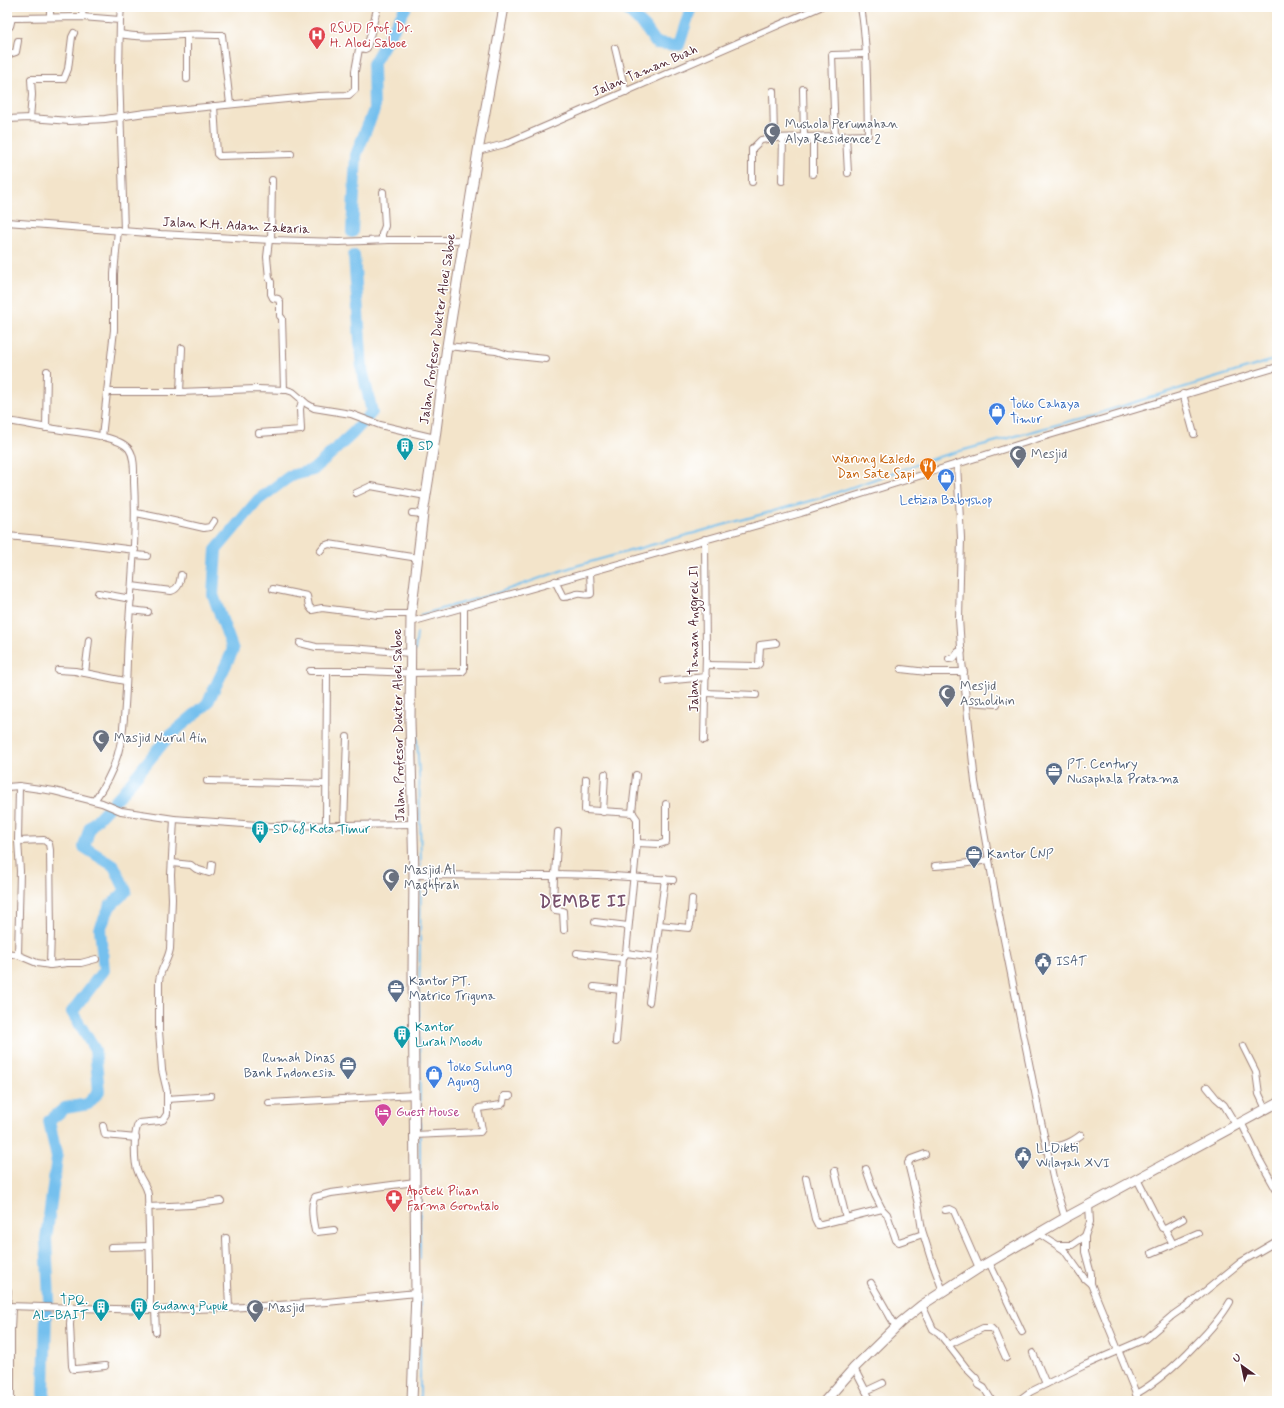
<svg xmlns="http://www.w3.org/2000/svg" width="1284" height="1408" font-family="Mynerve,sans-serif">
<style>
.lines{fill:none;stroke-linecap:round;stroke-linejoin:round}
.stream{stroke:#74c0ee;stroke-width:2}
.river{stroke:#74c0ee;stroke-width:12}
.street-casing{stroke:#9e827a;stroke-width:8}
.secondary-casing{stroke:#9e827a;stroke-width:11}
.street{stroke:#fff;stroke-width:6}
.secondary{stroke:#fff;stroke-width:9}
.labels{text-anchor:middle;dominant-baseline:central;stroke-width:3;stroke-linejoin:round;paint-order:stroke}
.health-label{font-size:13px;fill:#be3a42;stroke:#fff;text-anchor:start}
.street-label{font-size:13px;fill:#4a1f2b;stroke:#fff}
.worship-label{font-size:13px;fill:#5b616d;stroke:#fff;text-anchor:start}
.shop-label{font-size:13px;fill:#366cbe;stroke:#fff;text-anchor:start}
.culture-label{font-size:13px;fill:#0d838f;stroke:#fff;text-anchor:start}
.food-label{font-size:13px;fill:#c56008;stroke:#fff;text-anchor:end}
.service-label{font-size:13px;fill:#4e5e75;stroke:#fff;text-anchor:start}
.hotel-label{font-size:13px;fill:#b23c85;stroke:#fff;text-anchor:start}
.district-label{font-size:17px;font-weight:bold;letter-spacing:1px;fill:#78516c;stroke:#fff}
</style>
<rect width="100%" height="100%" fill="#fff"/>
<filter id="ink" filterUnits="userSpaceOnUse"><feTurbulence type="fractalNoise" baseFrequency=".025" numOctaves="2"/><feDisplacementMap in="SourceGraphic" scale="8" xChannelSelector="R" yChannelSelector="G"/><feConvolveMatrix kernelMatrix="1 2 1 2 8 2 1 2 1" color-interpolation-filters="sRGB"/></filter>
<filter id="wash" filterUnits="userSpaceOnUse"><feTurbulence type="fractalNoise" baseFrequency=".012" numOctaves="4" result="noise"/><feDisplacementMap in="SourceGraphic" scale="16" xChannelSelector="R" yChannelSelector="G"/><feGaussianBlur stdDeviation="0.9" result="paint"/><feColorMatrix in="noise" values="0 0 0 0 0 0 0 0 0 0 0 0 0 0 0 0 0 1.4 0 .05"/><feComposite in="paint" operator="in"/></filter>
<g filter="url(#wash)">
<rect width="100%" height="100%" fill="#f3e4ca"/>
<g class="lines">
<g class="stream">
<path d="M420,615L497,593L572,567L824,497L938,457L1093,415L1277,359"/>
<path d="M415,651L417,633"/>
<path d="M415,708L419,774L421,866"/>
<path d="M420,1129L419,1004L421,878"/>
<path d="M420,1136V1259"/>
<path d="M420,1401V1297"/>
</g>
<g class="river">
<path d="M628,7V11L645,27L656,43L679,45L691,7"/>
<path d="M352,232L356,155L374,110L373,64L406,7"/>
<path d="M49,1299L46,1239L57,1158L49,1121L65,1108L88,1104L99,1091L95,1050L72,1012L104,970L100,929L110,906L126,891L114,866L84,847L90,827L122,793L168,737L207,704L233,650L213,595L216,550L258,500L290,476L313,470L352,434L372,412L362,369L354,255"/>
<path d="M46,1401L44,1393L46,1312"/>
</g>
</g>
</g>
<g filter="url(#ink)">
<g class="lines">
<g class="street-casing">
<g id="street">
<path d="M50,16V7"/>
<path d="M82,17L83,7"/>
<path d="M120,20L121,7"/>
<path d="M10,26L12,18H16L82,17L120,20L119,72L124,231"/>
<path d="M120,34C140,38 161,36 182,35C195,34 209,35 222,35L230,104"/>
<path d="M615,48C619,63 621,77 626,92"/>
<path d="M7,55L16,52L18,41"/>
<path d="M187,79V35"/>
<path d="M803,89L804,138"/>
<path d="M773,91L774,138"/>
<path d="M214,106L217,154L219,156L291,154"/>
<path d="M30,118L32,95L31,79H64L68,69L72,37L74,33"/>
<path d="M7,119L30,118L70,121L105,119L145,113L318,96L349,95L355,90V71L359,49L360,48L365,49L367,48L377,9"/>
<path d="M846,136L848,173"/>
<path d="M835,137L832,55L866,54"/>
<path d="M813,138V174"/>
<path d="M478,151L505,144L820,7"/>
<path d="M782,181L783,138"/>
<path d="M752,182V149L761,140L774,138L868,135C867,93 868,49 861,7"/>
<path d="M7,222L161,234L271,240L339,242L389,240H464"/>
<path d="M269,240L267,257L269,278L271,282V294L273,298L278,299L280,302V316L282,318L284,390"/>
<path d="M271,240L272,180"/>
<path d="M382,240V234L385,226L383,192"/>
<path d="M447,346L496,351L508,355L546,359"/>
<path d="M108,392H180L256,389L287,390L293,392L307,404L314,408L351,414L380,425L435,438"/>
<path d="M180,392L182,348"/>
<path d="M1183,394L1194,434"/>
<path d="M7,421C23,423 39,427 55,429C73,432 118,435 129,449C135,457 134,472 134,482C137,534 131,586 128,638C126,671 127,709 121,741C117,763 107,783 94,801"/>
<path d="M46,428L47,371"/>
<path d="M259,433L301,430L300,409L302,400"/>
<path d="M102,437L114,330V274L118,230"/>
<path d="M957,464L961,538L959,619L962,661L975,782L998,910L1039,1112L1054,1182L1065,1218"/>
<path d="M356,493L371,486L426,496"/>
<path d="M136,513L156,517L204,528L210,527L214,521"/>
<path d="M412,513L423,514"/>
<path d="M7,536L62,541L135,550"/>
<path d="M320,551L324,546L329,544L418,558"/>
<path d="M135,555L147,556"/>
<path d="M555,581L563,597C569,597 572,595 577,594C582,593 586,596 591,594L590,572"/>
<path d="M132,586L171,591C179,589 180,582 181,575"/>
<path d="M273,589L307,596L309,606L312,610L322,608L378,615L388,614H411"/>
<path d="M98,593L131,599"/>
<path d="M130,610L148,612"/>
<path d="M411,622L801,513L1036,439L1277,367"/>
<path d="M300,643L316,647L352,648L410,653"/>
<path d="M949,659L954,658L958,652L962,651"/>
<path d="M706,665L757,666L759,664L760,645L776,643"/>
<path d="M901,669L927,672H964"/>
<path d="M58,670L75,671L125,681"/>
<path d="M310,671H365L411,673L462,672L464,670V607"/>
<path d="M85,673L89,640"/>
<path d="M664,681L706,677"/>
<path d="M705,693L756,695"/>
<path d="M967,702L997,704"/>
<path d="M704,740L706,653L705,539"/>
<path d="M586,779L585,810L633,813"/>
<path d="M207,781L326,784"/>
<path d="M19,786L18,841L20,871L18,955L37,963L50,965L67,963H81L96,959"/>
<path d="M7,787L19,786L54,791L102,803L121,811L174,819L270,826L414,824"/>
<path d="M603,812L605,774"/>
<path d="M326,825L327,671"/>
<path d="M344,825L347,737"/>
<path d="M18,841L44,840L49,844L50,850L51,932L50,965"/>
<path d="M637,843L660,844L666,842V804"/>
<path d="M172,863L191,865L196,869L209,873L211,872L212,864"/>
<path d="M935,866L961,864L989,860"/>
<path d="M555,874L558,832"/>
<path d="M414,875L554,876L555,874L598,875L673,880"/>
<path d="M554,876L553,908L555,910L563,911L564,930"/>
<path d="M595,922L628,926"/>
<path d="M659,925L689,928L690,925L692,899"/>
<path d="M7,953L18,955"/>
<path d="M577,953L621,958L624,957L626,953L637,843V819L632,812L636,775"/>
<path d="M626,953L655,957"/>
<path d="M594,987L621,990"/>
<path d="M649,1002L665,879"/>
<path d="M616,1042L623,958"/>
<path d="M1243,1046L1256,1072L1259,1094L1266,1109"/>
<path d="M1207,1087L1216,1098L1224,1105L1236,1125"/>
<path d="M167,1099L211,1096"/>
<path d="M269,1103L415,1095"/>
<path d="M1241,1122L1259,1159L1277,1191"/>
<path d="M103,1126L105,1135L136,1138"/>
<path d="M414,1135L480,1132L482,1129L478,1111L479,1108L501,1105L503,1103L504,1096H510"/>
<path d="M1047,1148C1062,1146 1069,1144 1081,1135"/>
<path d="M925,1154L911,1159L908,1163L918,1204L922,1230L931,1259L943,1291"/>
<path d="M866,1169L875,1195L882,1209L887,1214L896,1240L899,1242L923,1234"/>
<path d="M835,1171L846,1218"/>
<path d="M806,1178L815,1219L818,1225L882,1209"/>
<path d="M1137,1179L1162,1228L1165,1229L1183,1219"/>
<path d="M1089,1205L1090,1222L1085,1236V1252L1091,1274V1284L1139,1401"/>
<path d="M148,1207L191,1205L221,1201"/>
<path d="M945,1210L950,1209L954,1211L979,1268"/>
<path d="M1165,1229L1173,1244"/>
<path d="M334,1230L317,1232L315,1231C313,1222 310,1205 315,1197L331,1193L415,1182"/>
<path d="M1038,1233L1064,1250L1084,1278L1091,1284"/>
<path d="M226,1238L229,1308"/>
<path d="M1059,1245H1072L1085,1236"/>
<path d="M111,1247L149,1246"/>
<path d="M1152,1253L1198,1233"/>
<path d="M989,1262L1022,1332"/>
<path d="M871,1283L896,1327"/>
<path d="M922,1305L933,1329L939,1333L967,1369L976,1378L979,1385L984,1388L992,1401"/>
<path d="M7,1306L150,1310L229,1308L327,1302L416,1293"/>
<path d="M7,1306L8,1291"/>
<path d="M71,1307L70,1325L72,1366L73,1369H76L105,1366"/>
<path d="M155,1309L156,1332"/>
<path d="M150,1310V1266L148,1195C147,1185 141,1181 138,1172C134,1164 133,1130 139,1123L160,1121L163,1120L167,1114V1091L162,1070L159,1031V981C160,969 168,961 170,949L172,899L171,875L174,819"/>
<path d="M948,1345L983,1328H991L994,1331L1006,1358"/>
<path d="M1033,1353L1046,1384"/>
<path d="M854,1368L871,1401"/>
<path d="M866,1391L883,1383"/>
<path d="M1136,1394C1159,1381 1177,1364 1195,1345C1209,1331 1221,1318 1230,1302"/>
<path d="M11,1401V1330L12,1307"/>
<path d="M1018,1401L1030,1392L1085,1365L1145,1339L1173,1315L1193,1301L1241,1262L1277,1241"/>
</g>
</g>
<g class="secondary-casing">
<g id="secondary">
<path d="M412,1401L416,1293L413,973L414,875L410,721L411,614L423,514L435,438L447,346L478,151L504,7"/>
<path d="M825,1401L854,1368L901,1322L922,1305L979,1268L1065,1218L1277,1103"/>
</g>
</g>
<use href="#street" class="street"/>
<use href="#secondary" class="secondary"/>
</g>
</g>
<defs>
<g id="hospital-pin" transform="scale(0.9)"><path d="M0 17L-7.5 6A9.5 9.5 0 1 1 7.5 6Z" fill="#e0444e" stroke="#fff"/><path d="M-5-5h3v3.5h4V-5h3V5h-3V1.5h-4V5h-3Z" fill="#fff"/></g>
<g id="mosque-pin" transform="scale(0.9)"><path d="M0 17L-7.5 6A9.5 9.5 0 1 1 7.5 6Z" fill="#6b7280" stroke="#fff"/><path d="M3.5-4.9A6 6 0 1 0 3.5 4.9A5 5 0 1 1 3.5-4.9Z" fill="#fff"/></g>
<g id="shop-pin" transform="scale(0.9)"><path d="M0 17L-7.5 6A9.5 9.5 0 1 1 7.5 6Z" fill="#3f7fe0" stroke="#fff"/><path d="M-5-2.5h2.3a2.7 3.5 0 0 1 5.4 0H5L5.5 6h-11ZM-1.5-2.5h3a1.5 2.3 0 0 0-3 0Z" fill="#fff"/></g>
<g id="building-pin" transform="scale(0.9)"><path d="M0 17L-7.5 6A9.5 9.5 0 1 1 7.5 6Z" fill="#0f9aa8" stroke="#fff"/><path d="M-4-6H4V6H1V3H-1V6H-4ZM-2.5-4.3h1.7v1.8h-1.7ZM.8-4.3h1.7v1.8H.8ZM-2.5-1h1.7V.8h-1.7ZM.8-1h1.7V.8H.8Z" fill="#fff"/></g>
<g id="restaurant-pin" transform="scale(0.9)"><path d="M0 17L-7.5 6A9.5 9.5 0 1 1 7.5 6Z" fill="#e8710a" stroke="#fff"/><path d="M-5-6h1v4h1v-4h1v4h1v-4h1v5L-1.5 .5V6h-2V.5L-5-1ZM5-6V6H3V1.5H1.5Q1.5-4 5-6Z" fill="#fff"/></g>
<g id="office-pin" transform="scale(0.9)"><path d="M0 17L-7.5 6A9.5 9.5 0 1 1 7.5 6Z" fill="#5c6f8a" stroke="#fff"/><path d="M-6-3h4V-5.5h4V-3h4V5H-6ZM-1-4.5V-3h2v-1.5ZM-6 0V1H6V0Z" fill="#fff"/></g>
<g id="civic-pin" transform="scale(0.9)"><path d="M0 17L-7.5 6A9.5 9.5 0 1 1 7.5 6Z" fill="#5c6f8a" stroke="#fff"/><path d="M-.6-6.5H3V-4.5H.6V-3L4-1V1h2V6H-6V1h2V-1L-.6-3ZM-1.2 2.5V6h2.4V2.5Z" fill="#fff"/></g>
<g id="hotel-pin" transform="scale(0.9)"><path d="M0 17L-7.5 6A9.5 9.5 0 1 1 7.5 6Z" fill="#d1479c" stroke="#fff"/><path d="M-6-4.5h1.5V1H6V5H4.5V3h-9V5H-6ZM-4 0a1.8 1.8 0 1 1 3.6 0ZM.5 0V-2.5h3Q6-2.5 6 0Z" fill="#fff"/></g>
<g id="pharmacy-pin" transform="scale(0.9)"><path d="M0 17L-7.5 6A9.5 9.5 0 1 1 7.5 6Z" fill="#e0444e" stroke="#fff"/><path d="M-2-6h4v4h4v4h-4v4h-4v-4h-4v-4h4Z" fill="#fff"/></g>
</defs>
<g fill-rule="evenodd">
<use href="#hospital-pin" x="317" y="35"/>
<use href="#mosque-pin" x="772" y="131"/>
<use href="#shop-pin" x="997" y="411"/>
<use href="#building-pin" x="405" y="446"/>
<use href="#mosque-pin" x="1018" y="454"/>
<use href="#restaurant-pin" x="928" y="466"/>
<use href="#shop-pin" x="946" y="477"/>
<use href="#mosque-pin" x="947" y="693"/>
<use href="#mosque-pin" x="101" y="738"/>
<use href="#office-pin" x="1054" y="771"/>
<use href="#building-pin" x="260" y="829"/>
<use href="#office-pin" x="974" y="854"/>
<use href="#mosque-pin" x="391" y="877"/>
<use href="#civic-pin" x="1043" y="961"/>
<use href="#office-pin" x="396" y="988"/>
<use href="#building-pin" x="402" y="1034"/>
<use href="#office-pin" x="348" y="1065"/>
<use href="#shop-pin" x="434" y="1074"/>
<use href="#hotel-pin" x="383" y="1112"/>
<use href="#civic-pin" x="1023" y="1155"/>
<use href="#pharmacy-pin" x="394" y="1198"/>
<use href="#building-pin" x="139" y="1306"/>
<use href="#building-pin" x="101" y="1307"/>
<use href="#mosque-pin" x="255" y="1308"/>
</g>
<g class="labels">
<g class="health-label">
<text x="330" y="28">RSUD Prof. Dr.<tspan x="330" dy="15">H. Aloei Saboe</tspan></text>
<text x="407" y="1191">Apotek Pinan<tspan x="407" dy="15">Farma Gorontalo</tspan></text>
</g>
<g class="street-label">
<text transform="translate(645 71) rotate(-23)">Jalan Taman Buah</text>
<text transform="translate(236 226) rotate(3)">Jalan K.H. Adam Zakaria</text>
<text transform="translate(438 329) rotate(-82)">Jalan Profesor Dokter Aloei Saboe</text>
<text transform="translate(694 639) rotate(-90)">Jalan Taman Anggrek II</text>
<text transform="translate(399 725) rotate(-91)">Jalan Profesor Dokter Aloei Saboe</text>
</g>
<g class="worship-label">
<text x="785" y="124">Mushola Perumahan<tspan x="785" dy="15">Alya Residence 2</tspan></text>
<text x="1031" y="454">Mesjid</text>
<text x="960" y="686">Mesjid<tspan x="960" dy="15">Assholihin</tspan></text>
<text x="114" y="738">Masjid Nurul Ain</text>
<text x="404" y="870">Masjid Al<tspan x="404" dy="15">Maghfirah</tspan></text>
<text x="268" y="1308">Masjid</text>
</g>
<g class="shop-label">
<text x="1010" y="404">Toko Cahaya<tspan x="1010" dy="15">Timur</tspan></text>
<text x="946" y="500" text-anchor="middle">Letizia Babyshop</text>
<text x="447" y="1067">Toko Sulung<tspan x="447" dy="15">Agung</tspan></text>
</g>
<g class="culture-label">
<text x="418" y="446">SD</text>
<text x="273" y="829">SD 68 Kota Timur</text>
<text x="415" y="1027">Kantor<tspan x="415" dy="15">Lurah Moodu</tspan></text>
<text x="88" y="1300" text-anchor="end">TPQ.<tspan x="88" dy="15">AL-BAIT</tspan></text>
<text x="152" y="1306">Gudang Pupuk</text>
</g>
<g class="food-label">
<text x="915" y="459">Warung Kaledo<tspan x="915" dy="15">Dan Sate Sapi</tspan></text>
</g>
<g class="service-label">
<text x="1067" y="764">PT. Century<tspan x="1067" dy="15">Nusaphala Pratama</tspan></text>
<text x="987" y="854">Kantor CNP</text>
<text x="1056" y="961">ISAT</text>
<text x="409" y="981">Kantor PT.<tspan x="409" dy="15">Matrico Triguna</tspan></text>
<text x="335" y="1058" text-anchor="end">Rumah Dinas<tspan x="335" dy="15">Bank Indonesia</tspan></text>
<text x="1036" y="1148">LLDikti<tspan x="1036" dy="15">Wilayah XVI</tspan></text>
</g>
<g class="hotel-label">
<text x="396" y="1112">Guest House</text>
</g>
<g class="district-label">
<text x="583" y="902">DEMBE II</text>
</g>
</g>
<rect width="1284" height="1408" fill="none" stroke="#fff" stroke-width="24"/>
<g transform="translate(1242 1366) rotate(327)" stroke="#ffffff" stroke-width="3" paint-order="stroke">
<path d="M0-3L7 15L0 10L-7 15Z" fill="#4a1f2b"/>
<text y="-6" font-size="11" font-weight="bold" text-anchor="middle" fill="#4a1f2b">U</text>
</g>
</svg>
